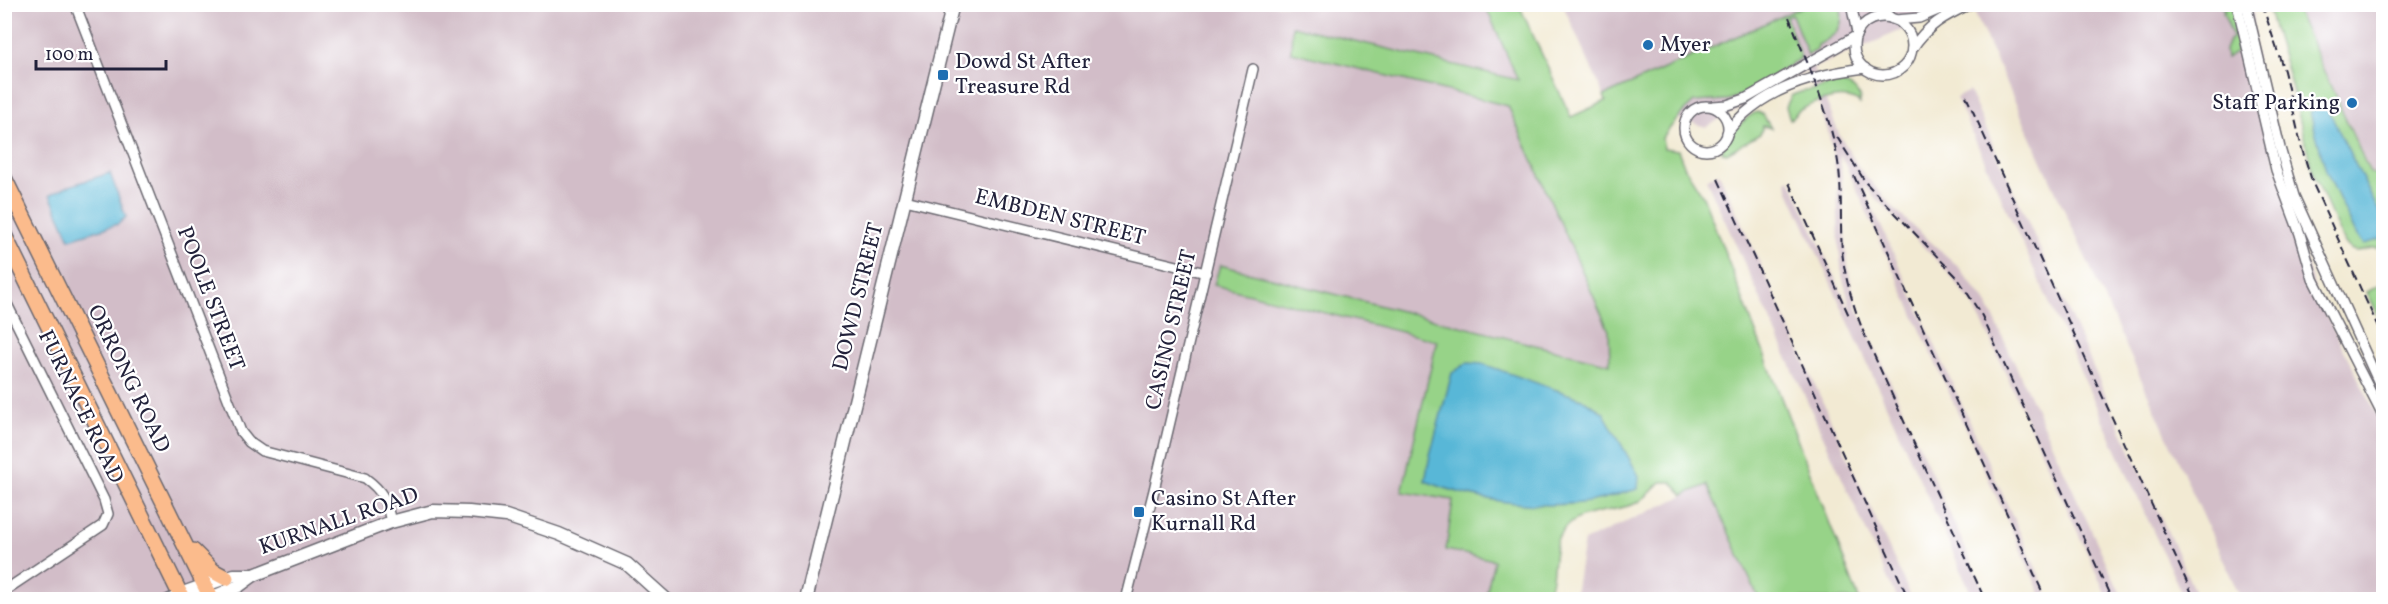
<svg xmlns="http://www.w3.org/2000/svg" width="2388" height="604" font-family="Vollkorn,serif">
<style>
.industrial{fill:#d2bdc8}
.green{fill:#97d388;stroke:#5c7a62;stroke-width:1.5}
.water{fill:#59b7d7;stroke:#3e6c89;stroke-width:1.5}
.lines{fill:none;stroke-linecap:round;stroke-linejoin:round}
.minor-casing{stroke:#6b6870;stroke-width:12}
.tertiary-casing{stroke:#6b6870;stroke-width:15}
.trunk-casing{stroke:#6b6870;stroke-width:18}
.minor{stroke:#fff;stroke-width:9}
.tertiary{stroke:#fff;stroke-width:12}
.trunk{stroke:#fbbb8c;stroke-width:15}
.rail{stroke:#22223b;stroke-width:2;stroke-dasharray:9 4.5;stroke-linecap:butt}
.poi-dot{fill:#1f6fb2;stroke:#fff;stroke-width:2}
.labels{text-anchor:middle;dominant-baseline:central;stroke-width:4.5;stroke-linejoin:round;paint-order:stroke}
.poi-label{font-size:22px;fill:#22223b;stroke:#fff;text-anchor:start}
.street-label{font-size:22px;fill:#22223b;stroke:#fff}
</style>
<rect width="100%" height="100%" fill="#fff"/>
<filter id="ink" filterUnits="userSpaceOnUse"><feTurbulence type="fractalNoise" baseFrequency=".0167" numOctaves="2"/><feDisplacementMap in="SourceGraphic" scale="12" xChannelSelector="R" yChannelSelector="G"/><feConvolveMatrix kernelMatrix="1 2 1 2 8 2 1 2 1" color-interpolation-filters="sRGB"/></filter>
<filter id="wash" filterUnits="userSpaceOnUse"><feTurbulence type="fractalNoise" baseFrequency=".008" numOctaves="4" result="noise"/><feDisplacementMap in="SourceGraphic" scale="24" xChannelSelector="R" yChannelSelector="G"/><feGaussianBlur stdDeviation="1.35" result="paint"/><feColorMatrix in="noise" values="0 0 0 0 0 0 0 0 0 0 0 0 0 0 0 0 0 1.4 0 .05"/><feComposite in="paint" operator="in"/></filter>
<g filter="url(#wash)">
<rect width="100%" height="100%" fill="#f2ead3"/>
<g class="industrial">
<path d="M4,5H1485L1518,81L1292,26L1291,52L1508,106L1609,332L1611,364L1220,265L1214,285L1437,341L1402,492L1453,500L1446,550L1495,559L1485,599H5Z"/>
<path d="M1563,5H1961L1813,68L1839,134L1859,168L1896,211L1958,266L1988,305L2123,599H2108L1987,332L1972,304L1946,270L1862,184L2050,599H2043L1840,153L1846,248L1849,273L1857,307L1988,599H1974L1789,191L1786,181L1790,179L1853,317L1842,275L1839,248L1837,182L1833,155L1828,131L1807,71L1706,127L1604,96Z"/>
<path d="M1971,5H2253L2258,105L2317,297L2383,427V599H2241Z"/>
<path d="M2294,5H2383V178L2371,173Z"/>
<path d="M1969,91L2112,409L2198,599H2184L1956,98Z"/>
<path d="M1719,173L1796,343L1912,599H1897L1706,179Z"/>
<path d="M1707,485L1759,599L1574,600L1584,541Z"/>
</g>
<g class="green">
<path d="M1485,5H1519L1571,117L1606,101L1604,96L1806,5H1844L1841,9C1845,29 1833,37 1818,45L1817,50L1808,55L1792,15L1786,17L1801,58L1747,93L1728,100L1694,102L1683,112L1662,138L1664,148L1678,150L1685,168L1703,196L1859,599H1759L1707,485L1683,495L1672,482H1661C1654,489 1646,498 1637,503C1613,514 1577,508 1561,533C1549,552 1558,582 1544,599H1485L1494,560L1446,550L1453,500L1402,492L1437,341L1214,285L1220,265L1610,364L1609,331L1508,106L1291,52L1292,26L1518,80Z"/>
<path d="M2220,5H2235L2239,29L2236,52L2226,58L2225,50L2229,40L2233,37L2223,12L2225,11Z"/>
<path d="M2267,5H2294L2370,173L2383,178V249C2369,243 2356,260 2344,243L2313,173L2289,77Z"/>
<path d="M1829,83C1843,82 1861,86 1860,104C1847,90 1815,102 1800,110C1794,113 1796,116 1790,119L1786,107L1791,96C1804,88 1817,93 1829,83Z"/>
<path d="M1757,112L1763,115L1771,128L1763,126L1760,134L1727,153L1722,152C1722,142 1746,115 1757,112Z"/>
<path d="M2383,283V325L2367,292Z"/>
</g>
<g class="water">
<path d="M2326,105L2383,220V239L2364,244L2357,236L2326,171L2310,112Z"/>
<path d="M110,173L126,217L118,224L70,239L50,195L66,187Z"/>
<path d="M1467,363L1483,364L1582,399L1603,412L1639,476L1638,489C1622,493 1605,499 1589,502C1535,510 1476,501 1425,481L1430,455L1452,373Z"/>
</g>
</g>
<g filter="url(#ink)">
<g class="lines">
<g class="minor-casing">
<g id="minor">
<path d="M75,4L241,432L249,442L262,451L365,478C384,492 386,500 391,522"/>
<path d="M1851,4L1857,33"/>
<path d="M1876,4L1892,19"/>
<path d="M2237,4L2276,170L2300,234L2313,279L2384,418"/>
<path d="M2246,4L2280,148L2294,196L2384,394"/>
<circle cx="1883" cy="46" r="29"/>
<path d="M1895,20L1919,18L1952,4"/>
<path d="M1912,49C1927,25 1945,16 1970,4"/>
<circle cx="1706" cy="128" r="22"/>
<path d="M1713,106L1727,105L1745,99L1856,36"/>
<path d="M1727,133C1758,90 1814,74 1865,68"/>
<path d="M905,200L1206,273"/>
<path d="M4,298L104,500L108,514L103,525L4,591"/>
<path d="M167,600L180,594"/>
<path d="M1126,600L1154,490L1253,69"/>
</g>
</g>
<g class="tertiary-casing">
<g id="tertiary">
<path d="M180,594L234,575H254"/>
<path d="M206,600L239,586L254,575L391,522L433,511L469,512L506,516L559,534L627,564L667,600"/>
<path d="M806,600L953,4"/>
</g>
</g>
<g class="trunk-casing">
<g id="trunk">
<path d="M4,178L212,600"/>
<path d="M4,235L183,600"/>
<path d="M193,551L213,571L226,578"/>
</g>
</g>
<use href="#minor" class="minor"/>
<use href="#tertiary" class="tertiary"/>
<use href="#trunk" class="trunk"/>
<g class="rail">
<path d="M2262,4L2284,71L2302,149L2313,184L2384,340"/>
<path d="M1789,17C1808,66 1832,116 1839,169C1842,196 1840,224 1842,251C1845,279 1853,305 1863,331L1985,600"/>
<path d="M1966,96L2195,600"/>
<path d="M1837,137L1866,183L1957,277L1982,316L2112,600"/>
<path d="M1854,176L2046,600"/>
<path d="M1718,179L1909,600"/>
<path d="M1789,183L1850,318"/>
</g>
</g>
</g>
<g class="poi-dot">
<circle cx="1648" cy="45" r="6"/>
<rect x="937" y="69" width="12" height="12" rx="3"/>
<circle cx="2352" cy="103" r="6"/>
<rect x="1133" y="506" width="12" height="12" rx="3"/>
</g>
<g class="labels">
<g class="poi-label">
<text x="1660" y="45">Myer</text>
<text x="955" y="62">Dowd St After<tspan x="955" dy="25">Treasure Rd</tspan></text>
<text x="2340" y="103" text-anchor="end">Staff Parking</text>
<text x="1151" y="499">Casino St After<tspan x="1151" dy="25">Kurnall Rd</tspan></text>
</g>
<g class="street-label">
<text transform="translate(1060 218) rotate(14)">EMBDEN STREET</text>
<text transform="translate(859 297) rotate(-76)">DOWD STREET</text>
<text transform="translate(210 299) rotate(69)">POOLE STREET</text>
<text transform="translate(1172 330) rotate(-77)">CASINO STREET</text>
<text transform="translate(128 379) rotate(64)">ORRONG ROAD</text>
<text transform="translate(80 407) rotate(64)">FURNACE ROAD</text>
<text transform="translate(339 522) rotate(-19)">KURNALL ROAD</text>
</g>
</g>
<rect width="2388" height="604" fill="none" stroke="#fff" stroke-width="24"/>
<path d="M36 60v9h130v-9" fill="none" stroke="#22223b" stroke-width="3"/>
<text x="45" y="60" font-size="18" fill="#22223b" stroke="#ffffff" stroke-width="4.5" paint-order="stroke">100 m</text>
</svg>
